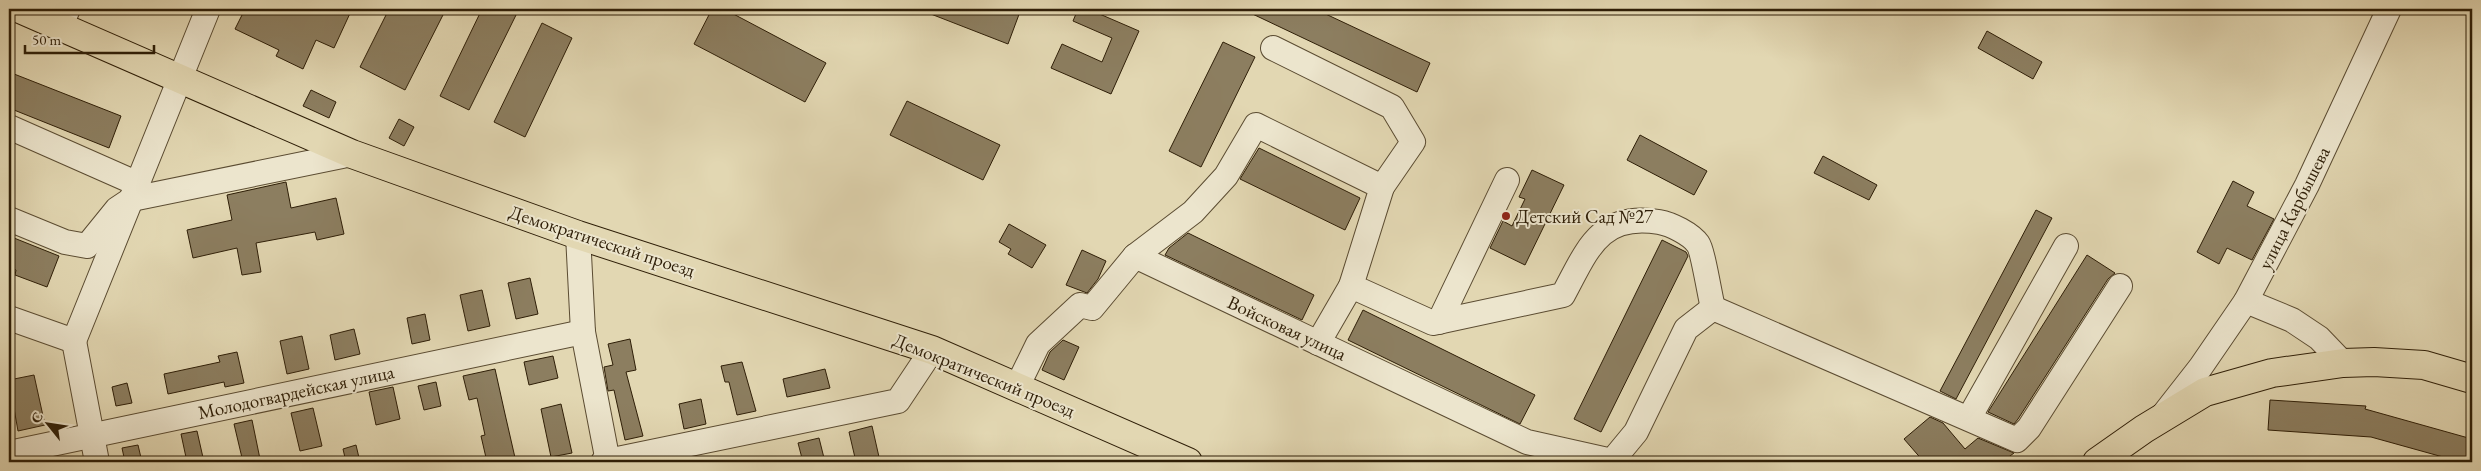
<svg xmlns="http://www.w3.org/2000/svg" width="2481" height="471" font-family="'EB Garamond',serif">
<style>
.building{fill:#8c7e60;stroke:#2e1e07}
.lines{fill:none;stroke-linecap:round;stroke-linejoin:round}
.minor-casing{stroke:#5b4c32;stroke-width:26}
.major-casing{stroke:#2e1e07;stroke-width:30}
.minor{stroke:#ece5cd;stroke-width:24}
.major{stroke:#e2d7b2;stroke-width:28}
.poi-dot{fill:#8f2418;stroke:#ece5cd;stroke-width:2}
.labels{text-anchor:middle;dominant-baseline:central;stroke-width:4;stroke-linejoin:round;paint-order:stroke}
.street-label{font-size:19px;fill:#2e1e07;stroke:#ece5cd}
.poi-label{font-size:19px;fill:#2e1e07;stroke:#ece5cd;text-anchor:start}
</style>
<rect width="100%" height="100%" fill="#e2d7b2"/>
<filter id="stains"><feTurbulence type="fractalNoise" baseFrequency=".004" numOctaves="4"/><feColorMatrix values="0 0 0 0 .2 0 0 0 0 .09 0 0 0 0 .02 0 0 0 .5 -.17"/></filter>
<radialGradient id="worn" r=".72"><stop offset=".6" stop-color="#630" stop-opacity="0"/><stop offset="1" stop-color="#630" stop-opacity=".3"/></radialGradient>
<g class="building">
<path d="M245,9H352L334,48L316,40L303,69L276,56L279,50L235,29Z"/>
<path d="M389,9H446L405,90L360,67Z"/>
<path d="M482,9H519L469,110L440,96Z"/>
<path d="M712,9H724L826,63L805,102L694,44Z"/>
<path d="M918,9H1021L1008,44Z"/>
<path d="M1078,9H1088L1139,31L1111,94L1051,68L1062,44L1102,62L1112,38L1073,21Z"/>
<path d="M1242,9H1315L1430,63L1417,92Z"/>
<path d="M542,23L572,38L525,137L494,122Z"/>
<path d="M1987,31L2042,62L2033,79L1978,48Z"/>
<path d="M1223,42L1255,57L1201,167L1169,151Z"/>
<path d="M9,72L121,116L109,148L9,108Z"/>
<path d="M311,90L336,102L329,118L303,106Z"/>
<path d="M907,101L1000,145L983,180L890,135Z"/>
<path d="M399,119L414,127L404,146L389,138Z"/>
<path d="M1640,135L1707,171L1694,195L1627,160Z"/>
<path d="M1259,148L1360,198L1345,230L1240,179Z"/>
<path d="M1823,156L1877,185L1869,200L1814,173Z"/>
<path d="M1532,170L1564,185L1525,265L1490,248L1503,221L1512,226L1525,199L1519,197Z"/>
<path d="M2233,181L2254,192L2247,206L2274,219L2252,260L2227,248L2219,264L2197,252Z"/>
<path d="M286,182L291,208L336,198L344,234L317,240L315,232L256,243L261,272L242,275L237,248L193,258L187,230L232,220L227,195Z"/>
<path d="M2036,210L2052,218L1956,399L1940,391Z"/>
<path d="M1009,224L1046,245L1032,268L1008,254L1011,249L999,242Z"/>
<path d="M1188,233L1314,295L1302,320L1165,255L1169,248Z"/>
<path d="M9,236L59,256L47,287L15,275L16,270L9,267Z"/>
<path d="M1662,240L1686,252L1688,256L1601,432L1574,419Z"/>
<path d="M1082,250L1106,261L1098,279L1087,293L1066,285Z"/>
<path d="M2087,255L2115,273L2108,279L2018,419L2014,424L1988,412Z"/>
<path d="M530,278L538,314L516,319L508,283Z"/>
<path d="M482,290L490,326L468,331L460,295Z"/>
<path d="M1363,310L1535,395L1520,424L1348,340Z"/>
<path d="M425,314L430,340L412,344L407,318Z"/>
<path d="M354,329L360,354L335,360L330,335Z"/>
<path d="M302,336L309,369L287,374L280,341Z"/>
<path d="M630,339L636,370L626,372L643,436L625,440L614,390L608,391L604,367L613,365L608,344Z"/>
<path d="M1063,340L1079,347L1064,380L1042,370L1050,352Z"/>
<path d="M237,352L244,383L225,387L224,382L168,394L164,374L220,362L218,356Z"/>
<path d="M553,356L558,378L529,385L524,362Z"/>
<path d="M742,362L756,411L737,415L729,382H725L721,366Z"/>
<path d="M495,369L505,414L516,462H487L481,436L485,435L477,398L469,400L463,376Z"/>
<path d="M825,369L830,388L787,397L783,379Z"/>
<path d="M34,375L45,425L18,431L9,380Z"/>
<path d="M436,382L441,406L424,410L418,386Z"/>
<path d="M127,383L132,403L116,406L112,387Z"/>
<path d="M393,387L400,419L376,425L369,392Z"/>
<path d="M701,399L706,424L684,429L679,404Z"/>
<path d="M2270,400L2366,406L2365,409L2472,439V462H2461L2371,437L2268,430Z"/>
<path d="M561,404L572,453L551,457L541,409Z"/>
<path d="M313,408L322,446L300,451L291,413Z"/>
<path d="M1930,417L1943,423L1965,449L1978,438L2014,453L2002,462H1924L1904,439Z"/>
<path d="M252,420L260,459L243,462L234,424Z"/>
<path d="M872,426L879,457L856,462L849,432Z"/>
<path d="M197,431L204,462H187L181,434Z"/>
<path d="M819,438L825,462H803L798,443Z"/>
<path d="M138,445L142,462H125L122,448Z"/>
<path d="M356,445L360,462H346L343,449Z"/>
</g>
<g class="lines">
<g class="minor-casing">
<g id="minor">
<path d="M60,27L68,9"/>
<path d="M1273,48L1392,107L1413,142L1382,187"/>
<path d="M9,127L138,184"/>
<path d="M9,219L65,242L87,246L117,209L132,199L352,154"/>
<path d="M578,235L583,332L608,462"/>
<path d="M1135,256L1193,212L1226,176L1256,125L1382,187L1351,286L1433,323L1563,295C1587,251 1599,212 1659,222C1671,224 1691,234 1698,244C1703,251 1710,297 1713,308"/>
<path d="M9,318L74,341"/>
<path d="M1439,322L1507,180"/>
<path d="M74,341L208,9"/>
<path d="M74,341L97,462"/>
<path d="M1318,343L1351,286"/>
<path d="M2343,363L2319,338L2292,320L2246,301L2307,185L2389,9"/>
<path d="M1017,387L1038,344L1080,305L1092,308L1135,256L1527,442L1612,461L1636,432L1686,329L1713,308L2017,440L2029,428L2120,286"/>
<path d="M2164,414L2200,368L2246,301"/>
<path d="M1969,418L2066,246"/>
<path d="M9,453L583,332"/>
<path d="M603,462L898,401L932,350"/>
</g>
</g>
<g class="major-casing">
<g id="major">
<path d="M20,9L352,154L578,235L932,350L1188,462"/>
<path d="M2097,462L2144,429L2205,392L2272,373L2343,363L2374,362L2424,365L2472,379"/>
</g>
</g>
<use href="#minor" class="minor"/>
<use href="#major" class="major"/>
</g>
<circle class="poi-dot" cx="1506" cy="216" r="5"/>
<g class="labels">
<g class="street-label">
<text transform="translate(2294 208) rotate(-63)">улица Карбышева</text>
<text transform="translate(602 241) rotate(18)">Демократический проезд</text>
<text transform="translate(1287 328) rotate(25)">Войсковая улица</text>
<text transform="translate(984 375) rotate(22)">Демократический проезд</text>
<text transform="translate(296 392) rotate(-12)">Молодогвардейская улица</text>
</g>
<g class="poi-label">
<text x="1516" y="216">Детский Сад №27</text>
</g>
</g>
<rect width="2481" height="471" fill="none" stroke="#e2d7b2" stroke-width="30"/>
<rect x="10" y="10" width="2461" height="451" fill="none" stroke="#2e1e07" stroke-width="2.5"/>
<rect x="15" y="15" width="2451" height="441" fill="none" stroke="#2e1e07"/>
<g transform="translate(48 424) rotate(300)" stroke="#ece5cd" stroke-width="4" paint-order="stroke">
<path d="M0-4L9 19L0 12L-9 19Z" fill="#2e1e07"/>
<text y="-8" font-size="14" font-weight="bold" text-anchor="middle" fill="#2e1e07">С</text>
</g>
<path d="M25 45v8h129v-8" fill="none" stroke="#2e1e07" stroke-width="2.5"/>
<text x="32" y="45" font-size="15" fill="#2e1e07" stroke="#ece5cd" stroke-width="4" paint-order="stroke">50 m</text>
<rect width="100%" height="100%" filter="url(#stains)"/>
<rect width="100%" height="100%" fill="url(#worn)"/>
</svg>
